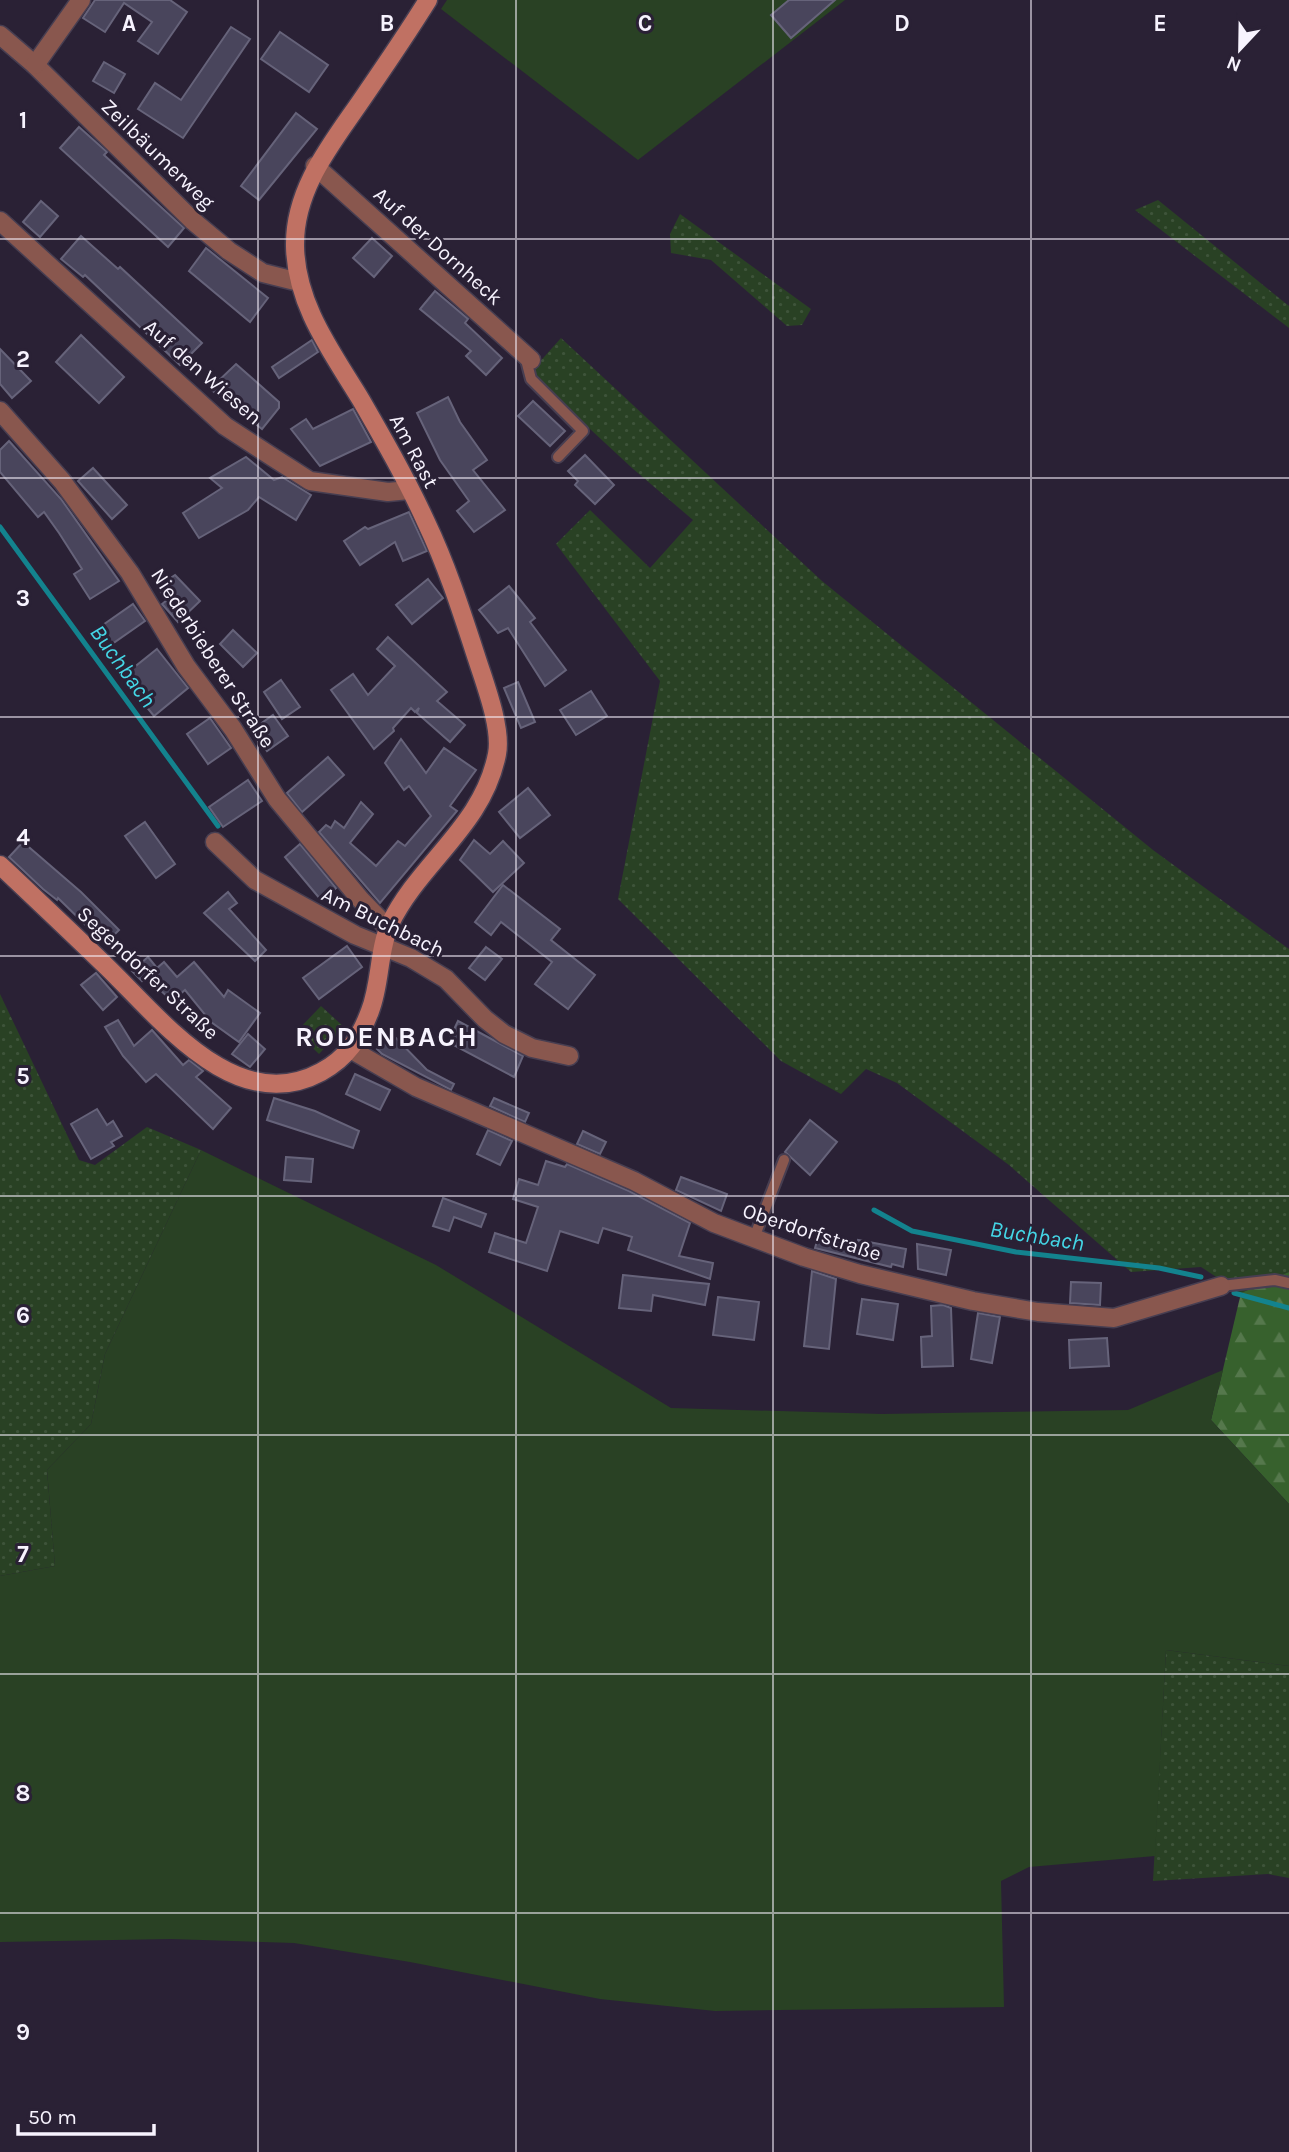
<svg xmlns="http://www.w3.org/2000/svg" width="1289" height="2152" font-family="Karla,sans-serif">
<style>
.grass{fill:url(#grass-dots)}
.forest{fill:url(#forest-firs)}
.garden{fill:#294124}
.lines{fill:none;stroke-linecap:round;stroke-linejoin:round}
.stream{stroke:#13838e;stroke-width:5}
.building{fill:#49455c;stroke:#66637a;stroke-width:2}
.lane-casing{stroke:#473e51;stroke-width:14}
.street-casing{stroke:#473e51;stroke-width:21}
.secondary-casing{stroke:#473e51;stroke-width:21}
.lane{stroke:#89574e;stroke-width:10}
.street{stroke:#89574e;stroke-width:18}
.secondary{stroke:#c07163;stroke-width:18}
.grid{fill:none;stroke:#f7f3fe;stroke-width:2;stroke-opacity:0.55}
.labels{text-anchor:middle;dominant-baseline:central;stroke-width:6;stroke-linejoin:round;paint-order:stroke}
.street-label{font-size:21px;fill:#f7f3fe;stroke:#2a2135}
.water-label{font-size:23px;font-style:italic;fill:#44d6e6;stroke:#2a2135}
.district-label{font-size:28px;font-weight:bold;letter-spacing:2px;fill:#f7f3fe;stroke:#2a2135}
.grid-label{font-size:23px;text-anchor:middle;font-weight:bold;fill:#f7f3fe;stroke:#2a2135;stroke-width:6;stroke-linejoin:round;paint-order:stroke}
</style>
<defs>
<pattern id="grass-dots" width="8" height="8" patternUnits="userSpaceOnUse" patternTransform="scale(1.75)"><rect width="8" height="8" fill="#294124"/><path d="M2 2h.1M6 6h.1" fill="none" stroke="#3e543a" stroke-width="1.8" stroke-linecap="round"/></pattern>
<pattern id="forest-firs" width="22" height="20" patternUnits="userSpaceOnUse" patternTransform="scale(1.75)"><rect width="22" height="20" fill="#37612d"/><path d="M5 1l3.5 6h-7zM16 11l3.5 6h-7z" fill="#55784c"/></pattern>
</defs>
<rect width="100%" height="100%" fill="#2a2135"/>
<g class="grass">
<path d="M1158,200L1289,306V328L1135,210Z"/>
<path d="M680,214L811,309L802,325L787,326L711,260L671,253L670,234Z"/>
<path d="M561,338L822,581L1153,850L1289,949V1272L1241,1293L1201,1267L1131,1272L1009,1165L897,1083L866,1069L841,1094L781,1061L618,899L660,681L556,544L590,510L650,568L693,520L632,468L534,377L536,366Z"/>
<path d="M0,994L79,1160L95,1165L147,1127L201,1150L105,1354L91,1424L47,1470L55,1566L0,1576Z"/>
<path d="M321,1006L344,1027L319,1054L296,1032Z"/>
<path d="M1166,1650L1289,1666V1878L1268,1874L1153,1881Z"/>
</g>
<path class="forest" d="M1289,1272V1504L1211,1420L1241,1293Z"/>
<g class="garden">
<path d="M447,0H845L638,160L441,9Z"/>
<path d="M201,1150L436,1265L671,1408L882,1414L1128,1410L1223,1370L1211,1420L1289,1504V1666L1166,1650L1155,1856L1029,1867L1001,1881L1004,2007L715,2011L600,1999L410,1962L294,1943L171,1939L0,1942V1576L55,1566L47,1470L91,1424L105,1354Z"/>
</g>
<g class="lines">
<g class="stream">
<path d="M0,527L218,826"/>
<path d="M874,1210L912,1231L1016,1252L1159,1268L1201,1277"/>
<path d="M1234,1293L1289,1308"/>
</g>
</g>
<g class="building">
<path d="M95,0H170L187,12L158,54L138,41L152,22L124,3L105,32L83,18Z"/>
<path d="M789,0H835L791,38L771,15Z"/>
<path d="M231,27L250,39L183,138L138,109L155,83L181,100Z"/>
<path d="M280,32L328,65L309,92L261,59Z"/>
<path d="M104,62L125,74L114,93L93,81Z"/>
<path d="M296,113L317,129L259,200L241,186Z"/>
<path d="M79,127L107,152L104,155L184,228L168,247L60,148Z"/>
<path d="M41,201L58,216L40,237L23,222Z"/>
<path d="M81,236L118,269L120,267L202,343L180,365L85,275L83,277L61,259Z"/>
<path d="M372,238L392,256L374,277L353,258Z"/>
<path d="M206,248L268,298L250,322L189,271Z"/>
<path d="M435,291L468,319L465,323L502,358L486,375L466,356L471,351L420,309Z"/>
<path d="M81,335L124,377L99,403L56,362Z"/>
<path d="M312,340L318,352L279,378L272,367Z"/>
<path d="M0,349L31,381L12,398L0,384Z"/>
<path d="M236,364L279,402V408L262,429L210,389Z"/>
<path d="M448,397L460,422L487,460L473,470L505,510L474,532L457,511L469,501L440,460L417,413Z"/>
<path d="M533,401L565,431L550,446L518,416Z"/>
<path d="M353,409L371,442L320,466L291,429L306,419L313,429Z"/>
<path d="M9,441L61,499L119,581L90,599L74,574L82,569L59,533L44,512L38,517L0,472V450Z"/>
<path d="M585,455L614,485L595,504L575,485L578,481L568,471Z"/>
<path d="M246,457L274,480L282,477L311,495L296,520L259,497L248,510L199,538L183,513L222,488L210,478Z"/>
<path d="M93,468L127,505L112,519L78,481Z"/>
<path d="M409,512L427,551L403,561L395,542L360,565L344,541L365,527L368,529Z"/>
<path d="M175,575L200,601L178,622L162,604L167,600L157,587Z"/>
<path d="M428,579L443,598L412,624L396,605Z"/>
<path d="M509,586L535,618L530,622L566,670L545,686L508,628L498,633L479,610Z"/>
<path d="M133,604L145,621L112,644L100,627Z"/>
<path d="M233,630L257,653L243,667L220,644Z"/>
<path d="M388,637L447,692L437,701L465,725L450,742L417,713L419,708L415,712L411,708L393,728L394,731L374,749L331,690L353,674L368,695L395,666L377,649Z"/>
<path d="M157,649L188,688L154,716L122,677Z"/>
<path d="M281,680L300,707L282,719L264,692Z"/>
<path d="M518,682L535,722L521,728L504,688Z"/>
<path d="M591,691L607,716L576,735L560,710Z"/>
<path d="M273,715L288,736L267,751L252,730Z"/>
<path d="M210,718L231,748L208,764L187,734Z"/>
<path d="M401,739L426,773L444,748L476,770L450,806L457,811L380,903L319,832L326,825L331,828L335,821L344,828L361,802L373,814L350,843L376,866L398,841L405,846L431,816L409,786L404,790L385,763Z"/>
<path d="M328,757L344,775L302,812L287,793Z"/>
<path d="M248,780L262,801L223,827L209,807Z"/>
<path d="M528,788L550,815L520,838L499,812Z"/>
<path d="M145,822L175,864L156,878L125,836Z"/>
<path d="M474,840L490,854L503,841L524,863L493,892L460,860Z"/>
<path d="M23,842L81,892L119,930L105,944L58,898L57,900L43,889L9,857Z"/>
<path d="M300,844L336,888L321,900L285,857Z"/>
<path d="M503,885L560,929L551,940L595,975L568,1009L535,984L552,962L501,922L491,935L475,922Z"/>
<path d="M228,892L237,903L229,909L266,950L255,961L204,913Z"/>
<path d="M347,946L362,967L319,999L303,978Z"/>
<path d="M486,947L502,959L485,980L469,968Z"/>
<path d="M148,957L157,968L164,962L177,977L194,962L224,997L228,990L260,1013L239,1042L211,1022L185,990L172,1001L146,977L142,981L132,971Z"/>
<path d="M96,973L117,997L103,1010L81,985Z"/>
<path d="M118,1020L134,1046L152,1030L183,1065L189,1060L203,1071L196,1077L231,1108L213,1129L156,1074L146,1082L123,1056L105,1027Z"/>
<path d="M458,1021L523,1056L514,1077L448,1042Z"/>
<path d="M248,1034L265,1049L250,1067L232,1054Z"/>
<path d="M392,1034L427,1070L454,1084L451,1090L382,1054L377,1049Z"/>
<path d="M355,1074L390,1090L380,1110L346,1094Z"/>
<path d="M274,1098L315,1111L359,1131L353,1148L267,1120Z"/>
<path d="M494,1098L529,1113L525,1122L490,1106Z"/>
<path d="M97,1109L107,1125L113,1121L122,1136L111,1142L114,1146L91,1159L71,1124Z"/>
<path d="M810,1120L837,1142L810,1175L785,1152Z"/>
<path d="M488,1130L512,1141L500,1165L477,1154Z"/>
<path d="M583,1131L606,1142L600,1154L577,1144Z"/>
<path d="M286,1157L313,1159L311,1182L284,1180Z"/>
<path d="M546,1161L565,1167L567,1164L629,1191L690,1223L679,1256L713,1263L710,1279L628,1250L632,1237L603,1228L598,1243L560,1231L547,1271L489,1252L495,1233L526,1243L538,1207L513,1199L519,1179L538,1185Z"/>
<path d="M681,1177L727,1194L721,1211L676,1190Z"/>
<path d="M443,1198L486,1214L481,1227L454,1217L449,1231L433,1226Z"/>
<path d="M819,1234L857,1244L858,1240L906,1249L903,1267L892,1264L891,1267L815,1248Z"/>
<path d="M917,1244L951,1250L946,1275L918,1269Z"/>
<path d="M812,1271L836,1279L829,1349L804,1346Z"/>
<path d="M623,1275L709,1284L705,1305L653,1295L651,1311L619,1308Z"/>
<path d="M1071,1282L1101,1283L1100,1305L1070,1303Z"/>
<path d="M718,1297L759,1302L754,1340L713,1335Z"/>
<path d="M862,1299L898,1304L893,1340L857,1334Z"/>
<path d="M943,1305L951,1308L953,1366L922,1367L921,1337L932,1336L931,1306Z"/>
<path d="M978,1313L1000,1317L992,1363L971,1359Z"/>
<path d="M1107,1338L1109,1366L1070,1368L1069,1340Z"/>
</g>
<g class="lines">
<g class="lane-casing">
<g id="lane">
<path d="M525,356L531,379L583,431L558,457"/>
<path d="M754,1238L784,1160"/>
<path d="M1221,1286L1275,1280L1289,1283"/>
</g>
</g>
<g class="street-casing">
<g id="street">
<path d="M0,35L35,65L193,221L229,251L263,273L299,282"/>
<path d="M35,65L81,0"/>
<path d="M315,166L531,360"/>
<path d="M0,221L225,426L274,458L310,481L388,492L409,490"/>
<path d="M0,411L62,481L130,573L186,666L233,729L277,799L360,899L388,928"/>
<path d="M215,842L255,880L355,935L411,958L446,979L485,1019L504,1034L532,1048L569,1056"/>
<path d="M352,1050L416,1087L634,1181L714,1223L804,1257L860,1274L973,1301L1038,1312L1114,1318L1221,1286"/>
</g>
</g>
<g class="secondary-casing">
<path id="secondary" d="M0,865C36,899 71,932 106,966C161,1019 236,1118 321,1072C347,1058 360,1038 370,1011C381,983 378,951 390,924C420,862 483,826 497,754C502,728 485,684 477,659C462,613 447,566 426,522C407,480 384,440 361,400C332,352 296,305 295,246C294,187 334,141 365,95C387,63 408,32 428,0"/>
</g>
<use href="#lane" class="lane"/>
<use href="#street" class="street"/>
<use href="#secondary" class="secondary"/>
</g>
<path class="grid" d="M258,0V2152M516,0V2152M773,0V2152M1031,0V2152M0,239H1289M0,478H1289M0,717H1289M0,956H1289M0,1196H1289M0,1435H1289M0,1674H1289M0,1913H1289"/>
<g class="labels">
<g class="street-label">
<text transform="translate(158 154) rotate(44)">Zeilbäumerweg</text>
<text transform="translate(438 246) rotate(42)">Auf der Dornheck</text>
<text transform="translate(203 372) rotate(41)">Auf den Wiesen</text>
<text transform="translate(414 451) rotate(62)">Am Rast</text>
<text transform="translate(213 658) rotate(57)">Niederbieberer Straße</text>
<text transform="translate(383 922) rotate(26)">Am Buchbach</text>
<text transform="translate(148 973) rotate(43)">Segendorfer Straße</text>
<text transform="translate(812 1232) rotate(18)">Oberdorfstraße</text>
</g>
<g class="water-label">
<text transform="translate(123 666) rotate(54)">Buchbach</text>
<text transform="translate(1037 1236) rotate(9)">Buchbach</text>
</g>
<g class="district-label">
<text x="387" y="1036">RODENBACH</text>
</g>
</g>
<g class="grid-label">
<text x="129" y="31">A</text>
<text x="387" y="31">B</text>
<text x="645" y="31">C</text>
<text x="902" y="31">D</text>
<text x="1160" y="31">E</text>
<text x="23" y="128">1</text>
<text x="23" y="367">2</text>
<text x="23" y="606">3</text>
<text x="23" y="845">4</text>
<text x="23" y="1084">5</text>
<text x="23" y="1323">6</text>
<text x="23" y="1562">7</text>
<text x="23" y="1801">8</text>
<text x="23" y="2040">9</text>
</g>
<g transform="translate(1240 49) rotate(202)" stroke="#2a2135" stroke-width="5" paint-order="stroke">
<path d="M0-5L12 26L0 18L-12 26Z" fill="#f7f3fe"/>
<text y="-10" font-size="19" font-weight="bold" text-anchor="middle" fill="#f7f3fe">N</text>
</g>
<path d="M18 2124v10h136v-10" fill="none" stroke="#f7f3fe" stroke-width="3.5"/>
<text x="28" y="2124" font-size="21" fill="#f7f3fe" stroke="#2a2135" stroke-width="5" paint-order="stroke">50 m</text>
</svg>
